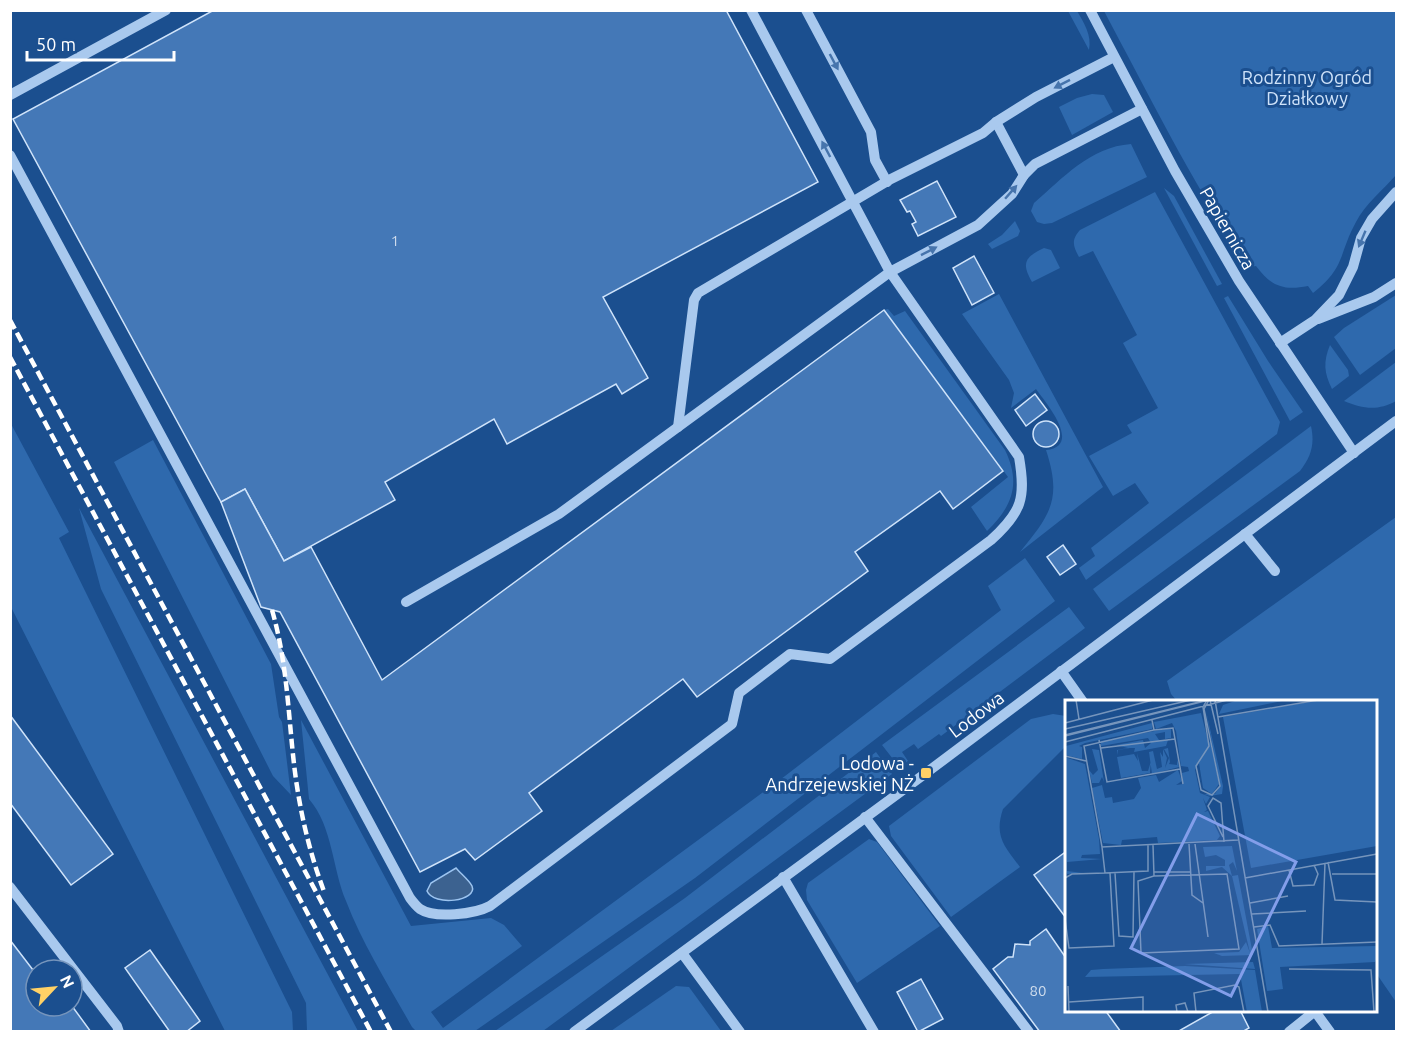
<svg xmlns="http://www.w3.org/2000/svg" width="1407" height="1042" font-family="Ubuntu,sans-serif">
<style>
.green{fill:#2e69ad}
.water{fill:#3c6290;stroke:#9cc4f0;stroke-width:1.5}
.building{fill:#4478b7;stroke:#cfe3fa;stroke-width:1.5}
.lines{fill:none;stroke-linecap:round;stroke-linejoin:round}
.minor{stroke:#a9c9ee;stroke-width:10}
.rail{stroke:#fff;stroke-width:4.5;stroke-dasharray:10 4.5;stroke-linecap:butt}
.oneway{fill:#4674ac}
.poi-dot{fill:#ffd166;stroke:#1b4f8f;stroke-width:2}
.labels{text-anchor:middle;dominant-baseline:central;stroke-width:6;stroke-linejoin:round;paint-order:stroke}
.number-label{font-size:15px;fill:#d0dded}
.park-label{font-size:18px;fill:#cfe3fa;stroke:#1b4f8f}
.street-label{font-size:18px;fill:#fff;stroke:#1b4f8f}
.poi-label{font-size:18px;fill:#fff;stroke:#1b4f8f;text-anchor:end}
.inset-road{fill:none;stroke:#7695bc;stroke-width:1.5}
.view{fill:#839eea;fill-opacity:0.15;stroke:#839eea;stroke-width:3}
.inset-edge{fill:none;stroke:#fff;stroke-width:3}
</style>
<rect width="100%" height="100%" fill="#1b4f8f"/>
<g class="green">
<path d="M1068,11H1077C1084,23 1092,35 1089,50Z"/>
<path d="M1104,11H1396V175C1383,190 1365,204 1356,222C1338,255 1346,267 1313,293L1308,286C1283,291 1271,286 1256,266L1249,267C1193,185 1150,97 1104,11Z"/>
<path d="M1092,94L1104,95L1113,112L1072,135L1059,107L1077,98Z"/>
<path d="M1131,144L1147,177L1052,223L1044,224L1037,222L1031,211L1034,203C1063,178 1090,147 1131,144Z"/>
<path d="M1164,188L1174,196L1222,284L1217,286Z"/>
<path d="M1155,192L1280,422L1277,434L1086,580L1079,568L1095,556L1091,548L1149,503L1135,483L1113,496L1089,456L1132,433L1127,425L1158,408L1123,343L1137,335L1093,251L1079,257C1073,246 1071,240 1080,230Z"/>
<path d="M1015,221L1020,231L1018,236L992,249L988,244L1002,235Z"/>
<path d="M1044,248L1051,250L1060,268L1032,282C1021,263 1025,257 1044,248Z"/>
<path d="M999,294L1103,487L1020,552C1051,514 1062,499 1046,450C1083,446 1046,403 1036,389L1011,408L1014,393L1009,380L962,314Z"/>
<path d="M1396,295V348L1360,375L1334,337L1344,328Z"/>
<path d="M1228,296L1268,361L1303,412L1290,421L1224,298Z"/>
<path d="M888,309L894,316L905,311L1005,450C1021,483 1013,506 987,531L971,507L1008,477L884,310Z"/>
<path d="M1330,345L1348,370L1349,376L1332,389C1324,373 1323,362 1330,345Z"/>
<path d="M1396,362V401C1378,411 1363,409 1344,401Z"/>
<path d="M10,422L69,532L59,538L292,1012L293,1031H225L11,607Z"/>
<path d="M1311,426C1315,445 1311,456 1300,471L1109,611L1093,589Z"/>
<path d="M153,440L271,664L279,717L282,722L291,795L273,776L114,462Z"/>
<path d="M79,508L358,1031H307L306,1003L101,589Z"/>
<path d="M1396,517V1002L1376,973V702L1177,701L1171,694L1167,681Z"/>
<path d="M1025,558L1055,601L695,878L475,1031H416L412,1027C389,986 363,945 346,901C332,868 333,827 309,799L301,720L411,926L491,918L504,925L522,946L431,1012L443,1028L785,776L1001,610L988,586Z"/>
<path d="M1069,607L1085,628L941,736L939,734L918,749L914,744L902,752L908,761L900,768L882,745Z"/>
<path d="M1053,714L1066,716V746L1003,809C994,836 1004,846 1020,867L951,917L891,836L889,826L1031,719Z"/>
<path d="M876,752L892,774L543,1031H495L685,898Z"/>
<path d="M869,839L877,842L940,926L857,983L807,900L806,890L808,883Z"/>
<path d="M676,986L689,987L721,1031H611Z"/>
</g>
<path class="water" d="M456,868C460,873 469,880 472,886C478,901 434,907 427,891L431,883Z"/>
<g class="building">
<path d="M214,10H726L818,182L603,297L648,378L622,394L616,384L507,444L494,419L385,482L395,500L284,561L245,489L221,502L13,119Z"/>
<path d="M937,181L956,217L918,236L912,224L916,222L910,211L907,212L900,200Z"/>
<path d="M974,256L994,293L972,305L953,268Z"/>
<path d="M884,310L1003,471L953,509L940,491L855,552L868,571L697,697L683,679L529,793L542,811L475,860L465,849L420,872L280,612L261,607L221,502L245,489L284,561L311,547L382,680Z"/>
<path d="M1035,394L1047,410L1026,426L1015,410Z"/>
<circle cx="1046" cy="434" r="13"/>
<path d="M1063,545L1076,564L1060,575L1047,557Z"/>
<path d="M10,715L113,854L71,885L10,803Z"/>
<path d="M1064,853L1066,856V918L1034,875Z"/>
<path d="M1046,929L1066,958V1010H1105L1121,1032H1040L993,969L1008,957H1013L1015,944L1030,945V941Z"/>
<path d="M10,940L33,970L42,964L46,970H36V1006H72L91,1032H10Z"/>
<path d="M150,950L200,1021L186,1032H170L125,968Z"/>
<path d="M921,979L943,1019L918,1032L897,992Z"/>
<path d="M1216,1010H1240L1249,1028L1242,1032H1177Z"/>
</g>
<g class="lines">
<g class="minor">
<path d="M806,10L871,132L875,160L887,182"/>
<path d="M1090,10L1175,171L1239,281L1354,453"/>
<path d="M10,95L166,10"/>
<path d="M996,122L1024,175"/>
<path d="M10,155L410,898C413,902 416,906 420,909C435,919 475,914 490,906L732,724L739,693L790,654L830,659L991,540C1022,512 1026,498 1019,457L890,272L751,10"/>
<path d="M1318,319L1374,297L1396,283"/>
<path d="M1280,343L1315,320L1339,295L1353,267L1361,238L1372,219L1396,192"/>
<path d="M678,427L694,300L698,293L891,179L983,133L996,122L1036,97L1114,57"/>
<path d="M1245,534L1275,571"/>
<path d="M406,602L559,514L890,272L978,225L1012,194L1024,175L1035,164L1142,109"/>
<path d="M1061,671L1083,702"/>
<path d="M865,817L1029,1032"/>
<path d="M783,877L874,1032"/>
<path d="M10,887L117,1026L119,1032"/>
<path d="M682,953L740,1032"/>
<path d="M1314,1010L1330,1032"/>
<path d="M574,1032L926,773L1396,421"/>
<path d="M1289,1032L1315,1011"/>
</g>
<g class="rail">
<path d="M10,320L391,1032"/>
<path d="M10,357L371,1032"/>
<path d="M272,610C287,662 288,711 294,764C299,808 309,852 325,894"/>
</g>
</g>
<defs><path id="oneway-solid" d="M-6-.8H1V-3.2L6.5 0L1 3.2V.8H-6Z" transform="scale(1.5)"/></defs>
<g class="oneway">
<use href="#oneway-solid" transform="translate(834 62) rotate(62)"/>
<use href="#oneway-solid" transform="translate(1062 84) rotate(153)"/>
<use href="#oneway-solid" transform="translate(826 149) rotate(-118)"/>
<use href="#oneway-solid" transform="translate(1011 192) rotate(-49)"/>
<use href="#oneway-solid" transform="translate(1362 239) rotate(113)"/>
<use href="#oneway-solid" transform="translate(929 251) rotate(-27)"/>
</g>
<rect class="poi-dot" x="920" y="767" width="12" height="12" rx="3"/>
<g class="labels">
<g class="number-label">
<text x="395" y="240">1</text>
<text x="1038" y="990">80</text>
</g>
<g class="park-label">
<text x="1307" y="77">Rodzinny Ogród<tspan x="1307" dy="21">Działkowy</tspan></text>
</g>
<g class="street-label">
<text transform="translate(1228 228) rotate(60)">Papiernicza</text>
<text transform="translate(976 714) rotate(-37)">Lodowa</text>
</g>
<g class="poi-label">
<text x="914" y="763">Lodowa -<tspan x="914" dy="21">Andrzejewskiej NŻ</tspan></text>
</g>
</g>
<g transform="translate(1065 700)">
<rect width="312" height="312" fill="#1b4f8f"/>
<path d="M173,0H222L154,14L158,5ZM256,0H312V146L186,168L158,17ZM141,11L158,86L157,94L145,96L139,94H150L155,86ZM136,13L144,45L130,70L135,93L145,97L141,104L138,98L142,110L139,112L143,111L155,136L152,140L93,143L92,137L57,140L56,145L38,143L27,88L37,85L40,98L47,97L48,103L69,99L76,88L73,78L91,75L94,82L113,70L117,81L111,85L118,84L117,73L124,71L123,67L116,66L111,31L107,23L91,29L89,22ZM87,23V29L20,43L14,46L17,47V59L0,55L1,46ZM106,28V38L100,39V32L90,34L94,40H103L101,46L69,52L70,48H65L53,50L52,55V50L63,48L51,45L78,40L80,48L86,43L83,38L36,46V41ZM145,41L154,84L147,94L138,88L134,63ZM103,48L105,62L104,64L112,65V59L114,67L87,74L84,52L88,51L92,69L97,67L95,52L98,57V49L102,58L100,68L104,58L99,49ZM27,49L34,50L39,82L37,77L34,83H27L24,70L28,75L33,70ZM72,53L77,71H83L86,61L85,73L56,78L52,57L69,54L73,61ZM0,57L20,64L34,139L35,154L17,155L16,158L37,159L2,162V171L18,173L2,174L0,169ZM167,146L172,171L168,162L164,165L167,176L157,167L141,171V166H160V160L151,155L140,157L138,147ZM173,175L188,255L157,256L149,253L174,252L181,242L185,253L167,176ZM203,226L207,248L312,246V257L310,262L215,267L218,289L202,291L192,229ZM188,262L190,269L119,264ZM120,266L190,270L197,312H182L175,274L20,277L26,270L38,269Z" fill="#2e69ad"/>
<path class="inset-road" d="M11,0L14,19M142,0L138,7L144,46L131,66L136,90L147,95L155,86L139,9L144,0M145,0L153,34M150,0L203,312M153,17L253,0M87,20L89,30L19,46L37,147L173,140M0,23L88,0M0,29L126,0M89,30L108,28L118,84M0,35L142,0M0,36L144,0M34,40L42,82L115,69M0,42L162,0M36,48L110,39M0,56L21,61M158,137L143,106L148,98L156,103L159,142M124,144L127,195L138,203M130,144L143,237M88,145L89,176L73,181L76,253L174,249L162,174L89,176M263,162L270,200L312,202M224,170L228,186L249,185L253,174L249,165M89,172H125M40,173L83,171V145M50,173L54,236L68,237L69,172M267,174H312M0,178L7,174L40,173L37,147M180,178L312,154M185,203L223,196M187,214L241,211M0,219L4,248L49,246L45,173M189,227L205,225L214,246L312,242M257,244L260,163M312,264V305M224,269L306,270L309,312M3,286L4,312M4,302L78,297V312M112,312L111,305L120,303L123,312M131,312L129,293L170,285L174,287L179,312"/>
<path class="view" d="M132,114L231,162L166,296L66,248Z"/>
<rect width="312" height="312" class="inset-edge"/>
</g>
<rect width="1407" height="1042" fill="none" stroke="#ffffff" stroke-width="24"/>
<g transform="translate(54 988) rotate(64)"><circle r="28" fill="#1b4f8f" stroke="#7695bc" stroke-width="1.5"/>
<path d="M0-4.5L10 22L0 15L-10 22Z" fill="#ffd166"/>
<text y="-9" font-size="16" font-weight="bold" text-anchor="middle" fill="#ffffff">N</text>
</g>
<path d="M27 51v9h147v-9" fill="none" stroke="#ffffff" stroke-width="3"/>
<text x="36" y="51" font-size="18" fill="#ffffff" stroke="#1b4f8f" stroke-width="4.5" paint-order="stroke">50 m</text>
</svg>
